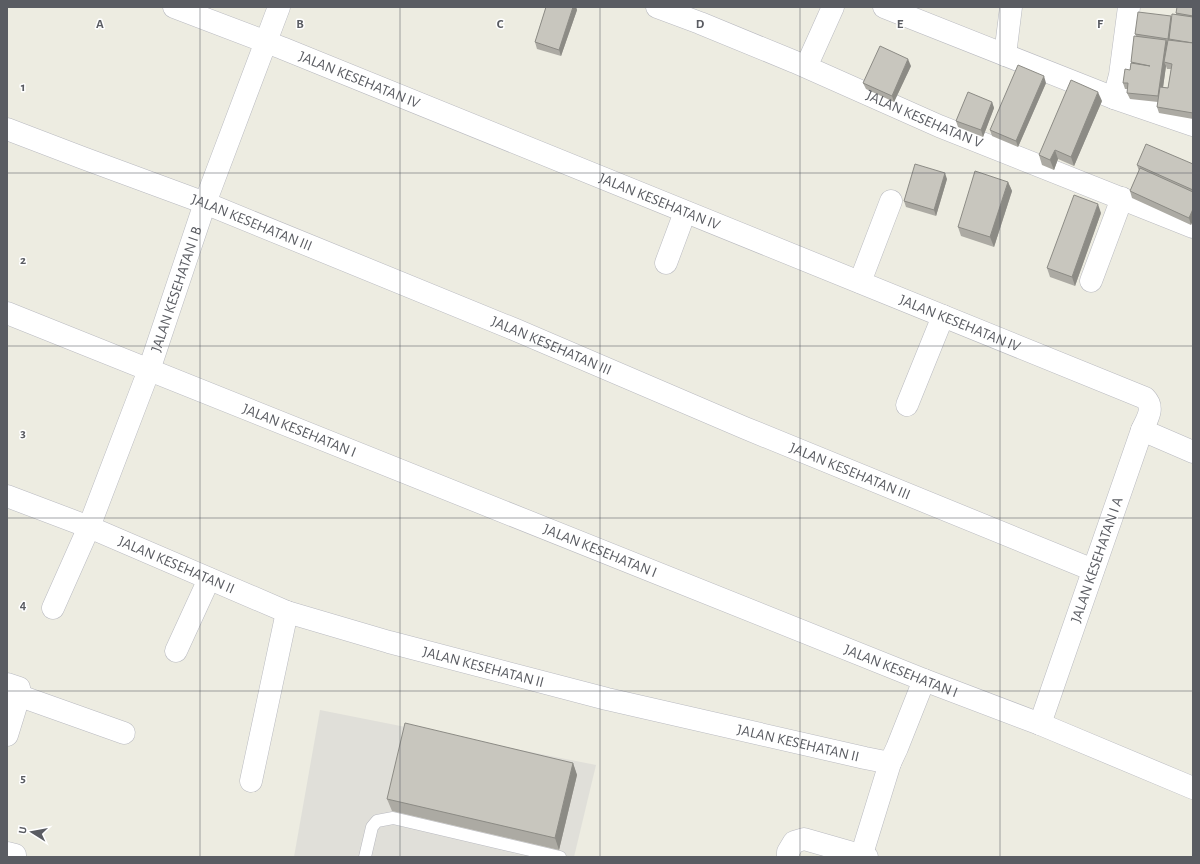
<svg xmlns="http://www.w3.org/2000/svg" width="1200" height="864" font-family="'Alegreya Sans',sans-serif">
<style>
.industrial{fill:#e0dfd9}
.lines{fill:none;stroke-linecap:round;stroke-linejoin:round}
.lane-casing{stroke:#b9bac0;stroke-width:13}
.street-casing{stroke:#b9bac0;stroke-width:23}
.lane{stroke:#fff;stroke-width:12}
.street{stroke:#fff;stroke-width:22}
.wall{fill:#acaaa3;fill-rule:evenodd}
.shaded-wall{fill:#8c8b85}
.building{fill:#c8c6be;stroke:#8c8b85}
.grid{fill:none;stroke:#5a5c62;stroke-width:1;stroke-opacity:0.55}
.labels{text-anchor:middle;dominant-baseline:central;stroke-width:3;stroke-linejoin:round;paint-order:stroke}
.street-label{font-size:15px;fill:#5a5c62;stroke:#fff}
.grid-label{font-size:13px;text-anchor:middle;font-weight:bold;fill:#5a5c62;stroke:#fff;stroke-width:3;stroke-linejoin:round;paint-order:stroke}
</style>
<rect width="100%" height="100%" fill="#edece1"/>
<path class="industrial" d="M320,710L596,765L574,857H294Z"/>
<g class="lines">
<g class="lane-casing">
<path id="lane" d="M365,857L372,827L377,821L393,818L560,857"/>
</g>
<g class="street-casing">
<g id="street">
<path id="s1" d="M174,7L282,48L1145,398C1155,408 1147,419 1142,430L1040,724"/>
<path id="s2" d="M657,7L700,23L795,62L939,126L1193,227"/>
<path d="M884,7L1114,98L1193,125"/>
<path d="M1005,55L1011,7"/>
<path d="M811,56L833,7"/>
<path d="M1114,98L1120,75L1129,7"/>
<path id="s3" d="M7,129L83,158L205,203L516,330L745,428L1093,570"/>
<path d="M666,263L685,212"/>
<path d="M1091,281L1122,198"/>
<path d="M860,282L891,201"/>
<path id="s4" d="M7,313L924,680L1040,724L1193,788"/>
<path d="M907,405L943,316"/>
<path d="M1142,430L1193,452"/>
<path id="s5" d="M7,496L89,527L287,612L389,642L607,699L865,758L890,763L897,748L924,680"/>
<path id="s6" d="M53,608L89,527L149,370L205,203L279,7"/>
<path d="M176,651L209,579"/>
<path d="M7,684L19,688L20,693L7,735"/>
<path d="M20,696L124,733"/>
<path d="M251,781L287,612"/>
<path d="M7,853L15,855"/>
<path d="M788,857V852L794,842L804,839L867,857"/>
<path d="M861,857L890,763"/>
</g>
</g>
<use href="#lane" class="lane"/>
<use href="#street" class="street"/>
</g>
<g class="wall">
<path d="M546,7H576L577,10L561,56L537,49L535,42Z"/>
<path d="M1193,7V119L1159,113L1157,107L1158,102L1130,99L1127,93L1128,89H1125L1123,83L1130,70L1131,63V62L1136,36L1135,34L1171,16L1172,19L1176,15V13ZM1166,66L1167,69H1171L1168,88L1163,87Z"/>
<path d="M911,66L894,102L866,89L863,83Z"/>
<path d="M1046,83L1018,147L992,136L990,130Z"/>
<path d="M1102,101L1074,166L1058,159L1054,170L1042,165L1039,155Z"/>
<path d="M992,102L994,108L983,137L958,127L956,121Z"/>
<path d="M1193,164V220L1191,225L1132,198L1130,191L1139,171L1137,165Z"/>
<path d="M947,179L936,216L906,207L904,201Z"/>
<path d="M1008,182L1012,191L994,247L961,236L958,227Z"/>
<path d="M1101,213L1075,286L1050,277L1047,268Z"/>
<path d="M573,763L577,775L559,850L392,811L387,799Z"/>
</g>
<g class="shaded-wall">
<path d="M573,7H576L577,10L561,56L559,50Z"/>
<path d="M1171,16L1173,23L1169,39L1170,43V45L1168,39Z"/>
<path d="M1166,40L1169,46L1164,62L1166,66L1161,102L1158,96Z"/>
<path d="M908,59L911,66L894,102L892,96Z"/>
<path d="M1044,76L1046,83L1018,147L1016,141Z"/>
<path d="M1098,92L1102,101L1074,166L1071,157Z"/>
<path d="M992,102L994,108L983,137L981,130Z"/>
<path d="M1055,150L1058,159L1054,170L1050,160Z"/>
<path d="M945,173L947,179L936,216L934,210Z"/>
<path d="M1008,182L1012,191L994,247L990,237Z"/>
<path d="M1098,204L1101,213L1075,286L1072,277Z"/>
<path d="M1193,209V220L1191,225L1189,218Z"/>
<path d="M573,763L577,775L559,850L555,838Z"/>
</g>
<g class="building">
<path d="M546,7H573L559,50L535,42Z"/>
<path d="M1177,7H1193V16L1176,13Z"/>
<path d="M1138,12L1171,16L1168,39L1135,34Z"/>
<path d="M1172,14L1193,17V43L1169,39Z"/>
<path d="M1134,36L1166,40L1158,96L1127,93L1128,83H1123L1125,69L1130,70L1131,63L1150,66L1131,62Z"/>
<path d="M1168,40L1193,43V113L1157,107L1160,87L1168,88L1172,64L1164,62Z"/>
<path d="M880,46L908,59L892,96L863,83Z"/>
<path d="M1018,65L1044,76L1016,141L990,130Z"/>
<path d="M1071,80L1098,92L1071,157L1055,150L1050,160L1039,155Z"/>
<path d="M968,92L992,102L981,130L956,121Z"/>
<path d="M1146,144L1193,164V190L1137,165Z"/>
<path d="M915,164L945,173L934,210L904,201Z"/>
<path d="M1140,168L1193,192V209L1189,218L1130,191Z"/>
<path d="M975,171L1008,182L990,237L958,227Z"/>
<path d="M1074,195L1098,204L1072,277L1047,268Z"/>
<path d="M405,723L573,763L555,838L387,799Z"/>
</g>
<path class="grid" d="M200,7V857M400,7V857M600,7V857M800,7V857M1000,7V857M7,173H1193M7,346H1193M7,518H1193M7,691H1193"/>
<g class="labels">
<g class="street-label">
<text stroke="none"><textPath href="#s1" startOffset="199">JALAN KESEHATAN IV</textPath></text>
<text stroke="none"><textPath href="#s2" startOffset="290">JALAN KESEHATAN V</textPath></text>
<text stroke="none"><textPath href="#s1" startOffset="523">JALAN KESEHATAN IV</textPath></text>
<text stroke="none"><textPath href="#s3" startOffset="262">JALAN KESEHATAN III</textPath></text>
<text stroke="none"><textPath href="#s6" startOffset="342">JALAN KESEHATAN I B</textPath></text>
<text stroke="none"><textPath href="#s1" startOffset="847">JALAN KESEHATAN IV</textPath></text>
<text stroke="none"><textPath href="#s3" startOffset="586">JALAN KESEHATAN III</textPath></text>
<text stroke="none"><textPath href="#s4" startOffset="315">JALAN KESEHATAN I</textPath></text>
<text stroke="none"><textPath href="#s3" startOffset="910">JALAN KESEHATAN III</textPath></text>
<text stroke="none"><textPath href="#s4" startOffset="639">JALAN KESEHATAN I</textPath></text>
<text transform="translate(1097 560) rotate(-71)">JALAN KESEHATAN I A</text>
<text stroke="none"><textPath href="#s5" startOffset="183">JALAN KESEHATAN II</textPath></text>
<text stroke="none"><textPath href="#s5" startOffset="507">JALAN KESEHATAN II</textPath></text>
<text stroke="none"><textPath href="#s4" startOffset="963">JALAN KESEHATAN I</textPath></text>
<text stroke="none"><textPath href="#s5" startOffset="831">JALAN KESEHATAN II</textPath></text>
</g>
</g>
<g class="grid-label">
<text x="100" y="28">A</text>
<text x="300" y="28">B</text>
<text x="500" y="28">C</text>
<text x="700" y="28">D</text>
<text x="900" y="28">E</text>
<text x="1100" y="28">F</text>
<text x="23" y="91">1</text>
<text x="23" y="264">2</text>
<text x="23" y="437">3</text>
<text x="23" y="609">4</text>
<text x="23" y="782">5</text>
</g>
<rect width="1200" height="864" fill="none" stroke="#5a5c62" stroke-width="16"/>
<g transform="translate(32 832) rotate(281)" stroke="#ffffff" stroke-width="3" paint-order="stroke">
<path d="M0-3L7 15L0 10L-7 15Z" fill="#5a5c62"/>
<text y="-6" font-size="11" font-weight="bold" text-anchor="middle" fill="#5a5c62">U</text>
</g>
</svg>
